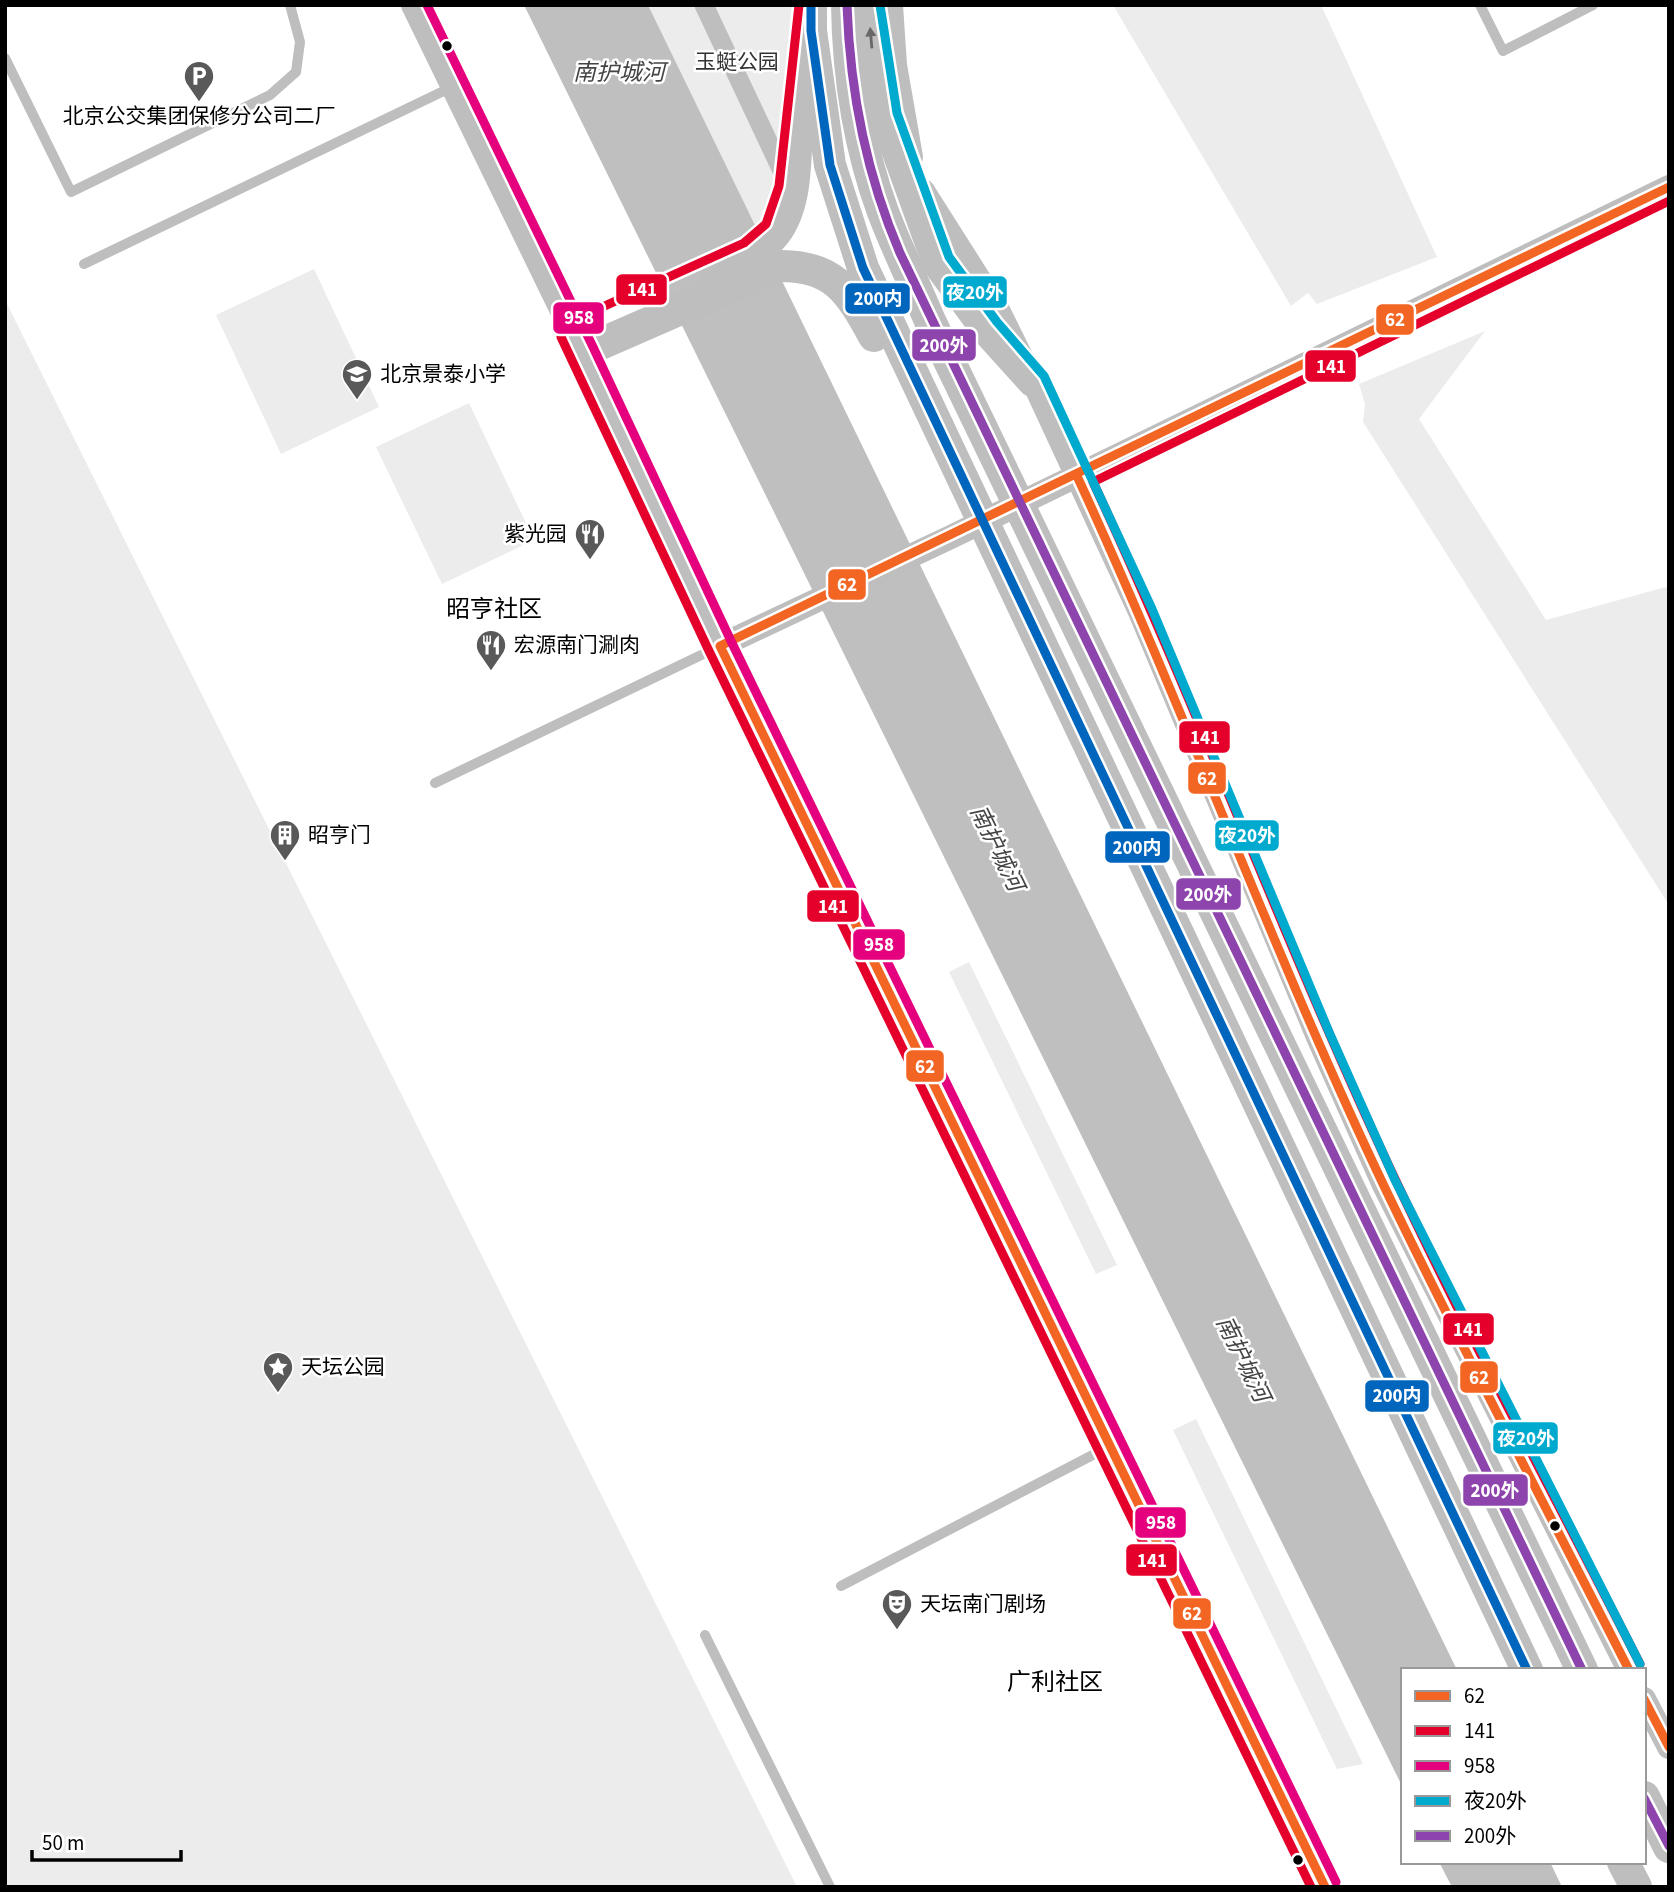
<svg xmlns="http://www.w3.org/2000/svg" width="1674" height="1892" font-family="'Source Sans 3','Noto Sans SC',sans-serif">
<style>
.green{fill:#ececec}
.water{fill:#bfbfbf}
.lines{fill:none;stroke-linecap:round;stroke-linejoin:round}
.service{stroke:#bebebe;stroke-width:10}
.minor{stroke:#bebebe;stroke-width:19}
.tertiary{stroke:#bebebe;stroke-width:24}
.trunk{stroke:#bebebe;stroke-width:32}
.bus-1-casing{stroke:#fff;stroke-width:14}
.bus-2-casing{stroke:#fff;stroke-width:14}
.bus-3-casing{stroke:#fff;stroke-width:14}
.bus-4-casing{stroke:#fff;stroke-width:14}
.bus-5-casing{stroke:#fff;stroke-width:14}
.bus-6-casing{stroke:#fff;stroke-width:14}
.bus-1{stroke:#f26522;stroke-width:9}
.bus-2{stroke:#e4002b;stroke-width:9}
.bus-3{stroke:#e5007d;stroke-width:9}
.bus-4{stroke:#00a9ce;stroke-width:9}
.bus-5{stroke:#8e44ad;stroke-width:9}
.bus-6{stroke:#0065bd;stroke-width:9}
.oneway{fill:#686868}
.bus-dot{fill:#000;stroke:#fff;stroke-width:2.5}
.labels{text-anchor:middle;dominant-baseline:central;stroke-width:5;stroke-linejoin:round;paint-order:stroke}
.park-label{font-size:21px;fill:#333;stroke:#fff}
.poi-label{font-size:21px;fill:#000;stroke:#fff;text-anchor:start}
.water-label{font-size:23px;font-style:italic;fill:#444;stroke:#fff}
.quarter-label{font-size:24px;fill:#000;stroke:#fff}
.line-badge{stroke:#fff;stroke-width:2.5}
.badge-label{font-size:19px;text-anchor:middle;font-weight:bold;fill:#fff}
</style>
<rect width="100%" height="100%" fill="#fff"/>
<g class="green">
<path d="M648,5H797L789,159L756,230Z"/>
<path d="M1113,5H1321L1437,257L1317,304L1308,293L1291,306Z"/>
<path d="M314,269L379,407L281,454L216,315Z"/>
<path d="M5,300L797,1887H5Z"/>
<path d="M1485,331L1419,419L1546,620L1666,587L1669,593V905L1363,422L1365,404L1359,384Z"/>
<path d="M469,403L534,540L442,584L376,447Z"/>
<path d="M969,962L1117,1265L1096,1274L949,972Z"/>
<path d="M1196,1419L1363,1764L1337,1769L1173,1430Z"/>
</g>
<g class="water">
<path d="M524,5H648L1457,1670H1403V1788Z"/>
<path d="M1439,1862H1550L1562,1887H1452Z"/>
</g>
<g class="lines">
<g class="service">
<path d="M1480,5L1503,51L1593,5"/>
<path d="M5,58L71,192L270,95L296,72L300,42L290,5"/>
<path d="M84,264L452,87"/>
<path d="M435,783L720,646"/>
<path d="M841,1586L1110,1446"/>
<path d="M705,1635L830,1887"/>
</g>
<path class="minor" d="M704,5L790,188"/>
<g class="tertiary">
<path d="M413,5L582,352L720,646L1325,1887"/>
<path d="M891,5L895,65L911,157"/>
<path d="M923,191L996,306L1033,381L1141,614L1318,1037L1384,1185L1629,1670"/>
<path d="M720,646L953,536L1669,187"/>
<path d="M1644,1699L1669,1747"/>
</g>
<g class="trunk">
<path d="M811,5V31L830,165L863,268L1527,1670"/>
<path d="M847,5C848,74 859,147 883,212C897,249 915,285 930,321L1582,1670"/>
<path d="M868,5L873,54L885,116L938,263L987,330L1033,381"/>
<path d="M714,270C733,261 756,254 771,238C801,207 794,148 798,108C799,92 803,76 806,60"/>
<path d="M582,352L779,266C834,265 850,292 874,336"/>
<path d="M1644,1797L1669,1847"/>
<path d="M1623,1862L1636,1887"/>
</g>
<g class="bus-1-casing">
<g id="bus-1">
<path d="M1077,476C1185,710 1273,953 1384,1186C1462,1349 1547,1509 1629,1670"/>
<path d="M1644,1699L1669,1747"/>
<path d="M1325,1887L720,646L1669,187"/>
</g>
</g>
<g class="bus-2-casing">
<g id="bus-2">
<path d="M799,5L779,186L766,224L744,243L567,323L561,337L709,651L1311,1887"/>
<path d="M1640,1664C1558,1503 1472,1343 1395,1179C1287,950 1200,712 1093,482L1669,201"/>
</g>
</g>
<g class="bus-3-casing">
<path id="bus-3" d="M427,5L593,347L731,641L1336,1882"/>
</g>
<g class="bus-4-casing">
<path id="bus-4" d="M880,5L897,113L949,257L997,322L1044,376L1152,609L1329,1032L1395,1180L1640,1664"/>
</g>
<g class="bus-5-casing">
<g id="bus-5">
<path d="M847,5C850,92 866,174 900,253L1582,1670"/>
<path d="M1644,1798L1669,1846"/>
</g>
</g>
<g class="bus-6-casing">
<path id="bus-6" d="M811,5V31L830,165L863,268L1527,1670"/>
</g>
<use href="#bus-1" class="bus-1"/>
<use href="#bus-2" class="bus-2"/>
<use href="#bus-3" class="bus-3"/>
<use href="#bus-4" class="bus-4"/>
<use href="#bus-5" class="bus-5"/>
<use href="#bus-6" class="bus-6"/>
</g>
<defs><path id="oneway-solid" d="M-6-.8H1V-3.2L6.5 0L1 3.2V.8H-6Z" transform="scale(1.75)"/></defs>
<use class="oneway" href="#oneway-solid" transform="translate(871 38) rotate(-95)"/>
<defs>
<g id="parking-pin" transform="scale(1.575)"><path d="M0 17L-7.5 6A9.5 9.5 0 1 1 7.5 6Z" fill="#595959" stroke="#fff"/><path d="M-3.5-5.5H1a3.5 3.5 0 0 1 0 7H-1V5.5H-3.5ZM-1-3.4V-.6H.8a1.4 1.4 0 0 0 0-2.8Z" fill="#fff"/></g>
<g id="school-pin" transform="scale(1.575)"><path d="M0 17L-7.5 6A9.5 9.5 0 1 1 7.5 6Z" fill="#595959" stroke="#fff"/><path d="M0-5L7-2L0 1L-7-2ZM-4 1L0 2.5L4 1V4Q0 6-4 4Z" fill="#fff"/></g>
<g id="restaurant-pin" transform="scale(1.575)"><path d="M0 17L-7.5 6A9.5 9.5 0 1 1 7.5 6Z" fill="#595959" stroke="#fff"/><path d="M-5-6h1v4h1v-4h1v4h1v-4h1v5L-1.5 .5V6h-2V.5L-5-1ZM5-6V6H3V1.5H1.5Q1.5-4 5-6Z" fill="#fff"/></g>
<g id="building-pin" transform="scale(1.575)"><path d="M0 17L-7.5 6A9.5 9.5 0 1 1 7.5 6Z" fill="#595959" stroke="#fff"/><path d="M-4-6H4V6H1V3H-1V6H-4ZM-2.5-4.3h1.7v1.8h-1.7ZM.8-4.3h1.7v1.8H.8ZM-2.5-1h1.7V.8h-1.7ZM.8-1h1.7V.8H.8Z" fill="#fff"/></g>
<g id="sight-pin" transform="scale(1.575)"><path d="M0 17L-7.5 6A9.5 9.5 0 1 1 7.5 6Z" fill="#595959" stroke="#fff"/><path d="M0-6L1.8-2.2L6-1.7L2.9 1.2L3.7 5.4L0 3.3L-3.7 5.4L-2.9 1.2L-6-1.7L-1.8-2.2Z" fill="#fff"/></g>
<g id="theatre-pin" transform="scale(1.575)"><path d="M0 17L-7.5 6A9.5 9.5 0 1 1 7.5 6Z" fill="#595959" stroke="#fff"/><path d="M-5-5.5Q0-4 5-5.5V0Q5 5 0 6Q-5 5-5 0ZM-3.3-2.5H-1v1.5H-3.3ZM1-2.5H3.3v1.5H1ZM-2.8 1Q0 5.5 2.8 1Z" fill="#fff"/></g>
</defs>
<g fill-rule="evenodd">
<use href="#parking-pin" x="199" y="76"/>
<use href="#school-pin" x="357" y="374"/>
<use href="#restaurant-pin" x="590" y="534"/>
<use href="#restaurant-pin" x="491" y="645"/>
<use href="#building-pin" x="285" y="835"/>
<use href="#sight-pin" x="278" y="1367"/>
<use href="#theatre-pin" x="897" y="1604"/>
</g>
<g class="bus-dot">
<circle cx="447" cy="46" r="6"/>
<circle cx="1555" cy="1526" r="6"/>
<circle cx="1298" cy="1860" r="6"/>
</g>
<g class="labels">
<g class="park-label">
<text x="737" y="62">玉蜓公园</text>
</g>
<g class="poi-label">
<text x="199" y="116" text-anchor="middle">北京公交集团保修分公司二厂</text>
<text x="380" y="374">北京景泰小学</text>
<text x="567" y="534" text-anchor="end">紫光园</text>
<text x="514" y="645">宏源南门涮肉</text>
<text x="308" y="835">昭亨门</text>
<text x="301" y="1367">天坛公园</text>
<text x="920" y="1604">天坛南门剧场</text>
</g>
<g class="water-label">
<text x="619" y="72">南护城河</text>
<text transform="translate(997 848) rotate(64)">南护城河</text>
<text transform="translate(1243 1359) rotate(64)">南护城河</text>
</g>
<g class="quarter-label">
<text x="494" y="609">昭亨社区</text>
<text x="1055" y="1682">广利社区</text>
</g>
</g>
<g class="line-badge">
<rect x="615" y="273" width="53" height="33" rx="7" fill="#e4002b"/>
<rect x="942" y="275" width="66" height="34" rx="7" fill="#00a9ce"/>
<rect x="844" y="282" width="67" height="33" rx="7" fill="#0065bd"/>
<rect x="552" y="301" width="53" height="34" rx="7" fill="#e5007d"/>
<rect x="1375" y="303" width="40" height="33" rx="7" fill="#f26522"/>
<rect x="911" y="328" width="66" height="34" rx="7" fill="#8e44ad"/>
<rect x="1304" y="349" width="53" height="34" rx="7" fill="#e4002b"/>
<rect x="827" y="568" width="40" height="33" rx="7" fill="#f26522"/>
<rect x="1178" y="720" width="53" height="34" rx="7" fill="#e4002b"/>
<rect x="1187" y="761" width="40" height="34" rx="7" fill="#f26522"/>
<rect x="1214" y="819" width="66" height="33" rx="7" fill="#00a9ce"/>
<rect x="1104" y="830" width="67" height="34" rx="7" fill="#0065bd"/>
<rect x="1175" y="877" width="67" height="34" rx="7" fill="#8e44ad"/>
<rect x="806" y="889" width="54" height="34" rx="7" fill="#e4002b"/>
<rect x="852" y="928" width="54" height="33" rx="7" fill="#e5007d"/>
<rect x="905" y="1049" width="40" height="34" rx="7" fill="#f26522"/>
<rect x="1442" y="1312" width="53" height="34" rx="7" fill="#e4002b"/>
<rect x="1459" y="1360" width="40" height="34" rx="7" fill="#f26522"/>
<rect x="1364" y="1379" width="66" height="34" rx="7" fill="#0065bd"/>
<rect x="1492" y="1421" width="67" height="34" rx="7" fill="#00a9ce"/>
<rect x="1462" y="1473" width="67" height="34" rx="7" fill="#8e44ad"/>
<rect x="1134" y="1506" width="53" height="33" rx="7" fill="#e5007d"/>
<rect x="1125" y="1543" width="53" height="34" rx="7" fill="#e4002b"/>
<rect x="1172" y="1597" width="40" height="33" rx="7" fill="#f26522"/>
</g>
<g class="badge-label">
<text x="642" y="296">141</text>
<text x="975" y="299">夜20外</text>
<text x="878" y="305">200内</text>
<text x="579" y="324">958</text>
<text x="1395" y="326">62</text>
<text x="944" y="352">200外</text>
<text x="1331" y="373">141</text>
<text x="847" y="591">62</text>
<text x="1205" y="744">141</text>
<text x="1207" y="785">62</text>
<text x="1247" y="842">夜20外</text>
<text x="1137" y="854">200内</text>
<text x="1208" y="901">200外</text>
<text x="833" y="913">141</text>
<text x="879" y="951">958</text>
<text x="925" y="1073">62</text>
<text x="1468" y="1336">141</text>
<text x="1479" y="1384">62</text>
<text x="1397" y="1402">200内</text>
<text x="1526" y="1445">夜20外</text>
<text x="1495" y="1497">200外</text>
<text x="1161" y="1529">958</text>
<text x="1152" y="1567">141</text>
<text x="1192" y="1620">62</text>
</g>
<rect width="1674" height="1892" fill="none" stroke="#000000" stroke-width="14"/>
<rect x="1401" y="1668" width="245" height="196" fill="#ffffff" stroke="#999999" stroke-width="2"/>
<rect x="1415" y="1691" width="35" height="10" fill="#f26522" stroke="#999999" stroke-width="2"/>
<text x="1464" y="1703" font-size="21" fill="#000000">62</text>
<rect x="1415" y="1726" width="35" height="10" fill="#e4002b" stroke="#999999" stroke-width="2"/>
<text x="1464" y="1738" font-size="21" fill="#000000">141</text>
<rect x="1415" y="1761" width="35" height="10" fill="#e5007d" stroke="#999999" stroke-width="2"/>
<text x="1464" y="1773" font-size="21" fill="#000000">958</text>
<rect x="1415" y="1796" width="35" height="10" fill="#00a9ce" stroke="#999999" stroke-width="2"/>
<text x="1464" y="1808" font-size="21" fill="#000000">夜20外</text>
<rect x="1415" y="1831" width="35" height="10" fill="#8e44ad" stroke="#999999" stroke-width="2"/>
<text x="1464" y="1843" font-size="21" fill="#000000">200外</text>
<path d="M32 1850v10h149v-10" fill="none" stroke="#000000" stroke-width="3.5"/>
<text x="42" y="1850" font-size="21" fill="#000000" stroke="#ffffff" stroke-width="5" paint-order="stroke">50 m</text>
</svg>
